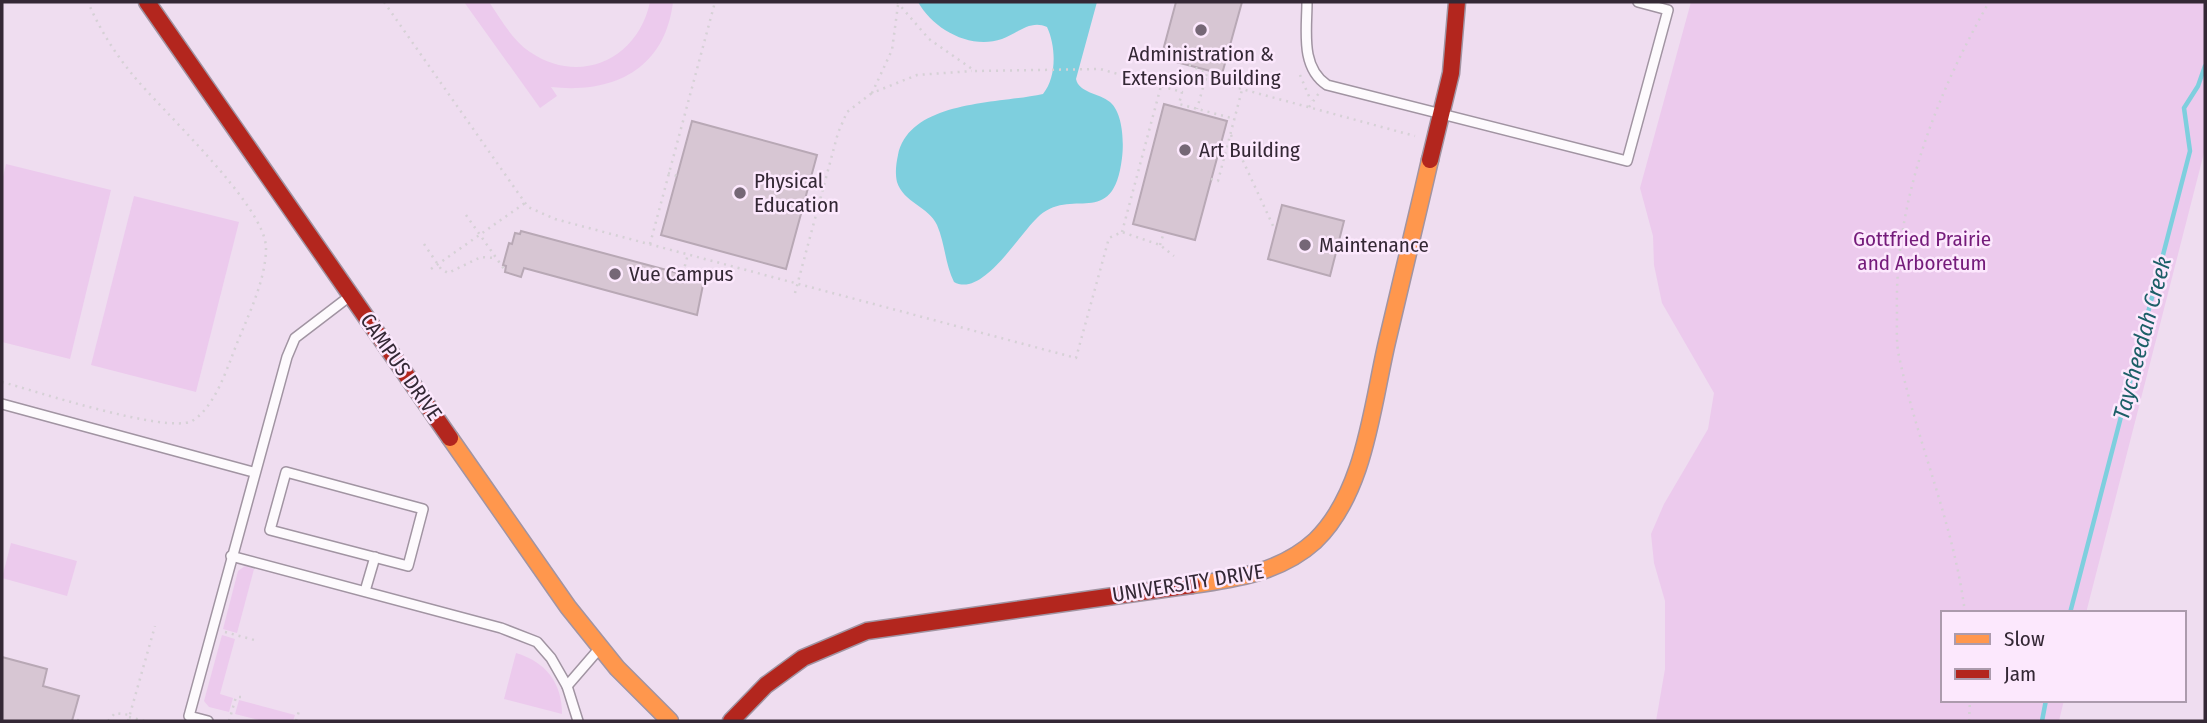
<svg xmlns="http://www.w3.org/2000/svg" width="2207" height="723" font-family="'Fira Sans Condensed',sans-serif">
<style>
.green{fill:#eccaed}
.water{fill:#7ecfde}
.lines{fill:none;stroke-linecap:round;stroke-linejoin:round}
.stream{stroke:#7ecfde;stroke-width:4.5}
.building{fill:#d7c6d3;stroke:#b8a8b5;stroke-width:2}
.lane-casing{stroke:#a194a2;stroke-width:12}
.slow-casing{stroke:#a194a2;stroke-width:19}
.jam-casing{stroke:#a194a2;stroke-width:19}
.path{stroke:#d6d1d6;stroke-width:2.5;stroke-dasharray:2 5;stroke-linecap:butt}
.lane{stroke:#fdfafd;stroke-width:9}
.slow{stroke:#ff974d;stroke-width:16}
.jam{stroke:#b3261e;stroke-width:16}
.poi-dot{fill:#756776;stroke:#fce8fd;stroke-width:2.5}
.labels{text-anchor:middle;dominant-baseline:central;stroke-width:5;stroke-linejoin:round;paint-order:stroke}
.poi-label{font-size:21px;fill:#342835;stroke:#fce8fd;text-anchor:start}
.park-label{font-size:21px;fill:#741b7a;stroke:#fce8fd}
.street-label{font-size:21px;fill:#342835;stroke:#fce8fd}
.water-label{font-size:23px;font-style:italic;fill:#1c5f67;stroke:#fce8fd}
</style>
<rect width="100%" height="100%" fill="#efddf0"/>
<g class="green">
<path d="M464,2H489C501,19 512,40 530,52C580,86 638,59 650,2H673C665,69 614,94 551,87L557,96L540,108Z"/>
<path d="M1691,2H2205V149L2086,613H1943V700H2064L2059,721H1656L1665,669V601L1654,563L1651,534L1664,504L1708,429L1714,393L1662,303L1654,265L1653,236L1640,188Z"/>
<path d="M6,164L111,190L70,359L2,342V181Z"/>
<path d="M134,196L239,222L196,392L91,365Z"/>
<path d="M11,543L77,561L67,596L2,578Z"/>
<path d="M245,566L254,569L237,633L223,629L238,571Z"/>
<path d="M222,635L235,639L220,694L233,698L229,712L209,707L204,701Z"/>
<path d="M516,653C546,662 562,683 562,714L504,699Z"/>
<path d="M239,700L295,715L293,721H263L235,714Z"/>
</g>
<path class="water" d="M918,2H1097L1076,79C1079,93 1099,93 1110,102C1123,113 1124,142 1122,158C1113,232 1071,184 1037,218C1018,236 982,298 954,282C945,264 945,243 937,225C929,207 903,202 897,182C895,174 896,164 898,155C910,100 998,104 1043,94C1057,77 1056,46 1047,27C1030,19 1017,34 1002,39C970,50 933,29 918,2Z"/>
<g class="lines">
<g class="stream">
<path d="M2070,613L2190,151L2184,108L2198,86L2205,66"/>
<path d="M2042,721L2046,700"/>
</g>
</g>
<g class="building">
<path d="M1176,2H1242L1222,74L1161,58Z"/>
<path d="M1164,104L1227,121L1195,240L1133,224Z"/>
<path d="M692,121L817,155L786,269L661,235Z"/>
<path d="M1282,205L1344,221L1330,276L1268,259Z"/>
<path d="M521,231L704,280L697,315L524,268L521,277L505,272L506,266L503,265L509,243L512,244L515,233L520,234Z"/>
<path d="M2,657L47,669L43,686L79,696L72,721H2Z"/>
</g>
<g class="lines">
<g class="lane-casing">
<g id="lane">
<path d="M1307,2C1307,30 1300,67 1327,85L1627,161L1668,10L1638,2"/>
<path d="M2,404L253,472"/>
<path d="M286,472L423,509L408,566L270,530Z"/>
<path d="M231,556L501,628L537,642L551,658L567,686L578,721"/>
<path d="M365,591L375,557"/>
<path d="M567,686L599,649"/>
<path d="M208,721L189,716L287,357L295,338L350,296"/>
</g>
</g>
<g class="slow-casing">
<g id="slow">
<path d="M450,438L568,607L617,668L670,721"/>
<path d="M1192,585C1236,579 1281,572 1315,541C1365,493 1372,406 1387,342C1401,282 1416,221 1430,160"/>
</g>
</g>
<g class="jam-casing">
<g id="jam">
<path d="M147,2L450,438"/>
<path d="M1430,160L1451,73L1457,2"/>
<path d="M731,721L766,685L803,658L867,631L1192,585"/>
</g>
</g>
<g class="path">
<path d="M384,2L528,207L555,219L1076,358L1109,238L1122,232L1160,245L1174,256"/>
<path d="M897,2L929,39L975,71L1100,69L1182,92L1179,104L1235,119"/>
<path d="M898,5L892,50L872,93L917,75L972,71"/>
<path d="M1189,65L1207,73L1197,109"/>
<path d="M1300,75L1311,101"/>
<path d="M1205,79L1415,136"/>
<path d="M1309,107L1319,93"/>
<path d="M1231,135L1275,230"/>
<path d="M668,173L677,176"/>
<path d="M1211,179L1218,181L1242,90"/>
<path d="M802,209L816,213"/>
<path d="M466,215L504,269"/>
<path d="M1122,232L1161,86"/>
<path d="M424,244L441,269L448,273L481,257L494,258"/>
<path d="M650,244L715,2"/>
<path d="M1160,245L1164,232"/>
<path d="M431,269L525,203"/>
<path d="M683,273L688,254"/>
<path d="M795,293L838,133L847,112L872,93"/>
<path d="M2,382C35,391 167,434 192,421C212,409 223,379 231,359C243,325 266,284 266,248C266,206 161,110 132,74C114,52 99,28 88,2"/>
<path d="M1965,613C1954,524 1917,443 1899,356C1896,343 1897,327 1897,314C1894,203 1935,97 1989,2"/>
<path d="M225,632L258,641"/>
<path d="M129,717L144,721"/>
<path d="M77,720L83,721"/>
<path d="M108,721L115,713L130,715"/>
<path d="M128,721L155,626"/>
<path d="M229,721L236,697H244"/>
<path d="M296,721L299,711"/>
<path d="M1969,721L1970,700"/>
</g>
<use href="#lane" class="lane"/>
<use href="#slow" class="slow"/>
<use href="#jam" class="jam"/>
</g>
<g class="poi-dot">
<circle cx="1201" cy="30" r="7"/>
<circle cx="1185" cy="150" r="7"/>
<circle cx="740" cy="193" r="7"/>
<circle cx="1305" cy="245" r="7"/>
<circle cx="615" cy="274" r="7"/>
</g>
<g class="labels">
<g class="poi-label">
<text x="1201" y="54" text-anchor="middle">Administration &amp;<tspan x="1201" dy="24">Extension Building</tspan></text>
<text x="1199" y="150">Art Building</text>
<text x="754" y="181">Physical<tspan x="754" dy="24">Education</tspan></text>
<text x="1319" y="245">Maintenance</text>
<text x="629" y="274">Vue Campus</text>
</g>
<g class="park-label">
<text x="1922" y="239">Gottfried Prairie<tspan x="1922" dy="24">and Arboretum</tspan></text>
</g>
<g class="street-label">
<text transform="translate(401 367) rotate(55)">CAMPUS DRIVE</text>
<text transform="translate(1188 583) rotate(-9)">UNIVERSITY DRIVE</text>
</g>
<g class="water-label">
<text transform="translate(2142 338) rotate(-75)">Taycheedah Creek</text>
</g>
</g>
<rect width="2207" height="723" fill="none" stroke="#342835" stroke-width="7"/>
<rect x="1941" y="611" width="245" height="91" fill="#fce8fd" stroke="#ac9bad" stroke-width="2"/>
<rect x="1955" y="634" width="35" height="10" fill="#ff974d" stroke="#ac9bad" stroke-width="2"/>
<text x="2004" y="646" font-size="21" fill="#342835">Slow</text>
<rect x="1955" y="669" width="35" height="10" fill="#b3261e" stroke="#ac9bad" stroke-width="2"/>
<text x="2004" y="681" font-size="21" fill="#342835">Jam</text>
</svg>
